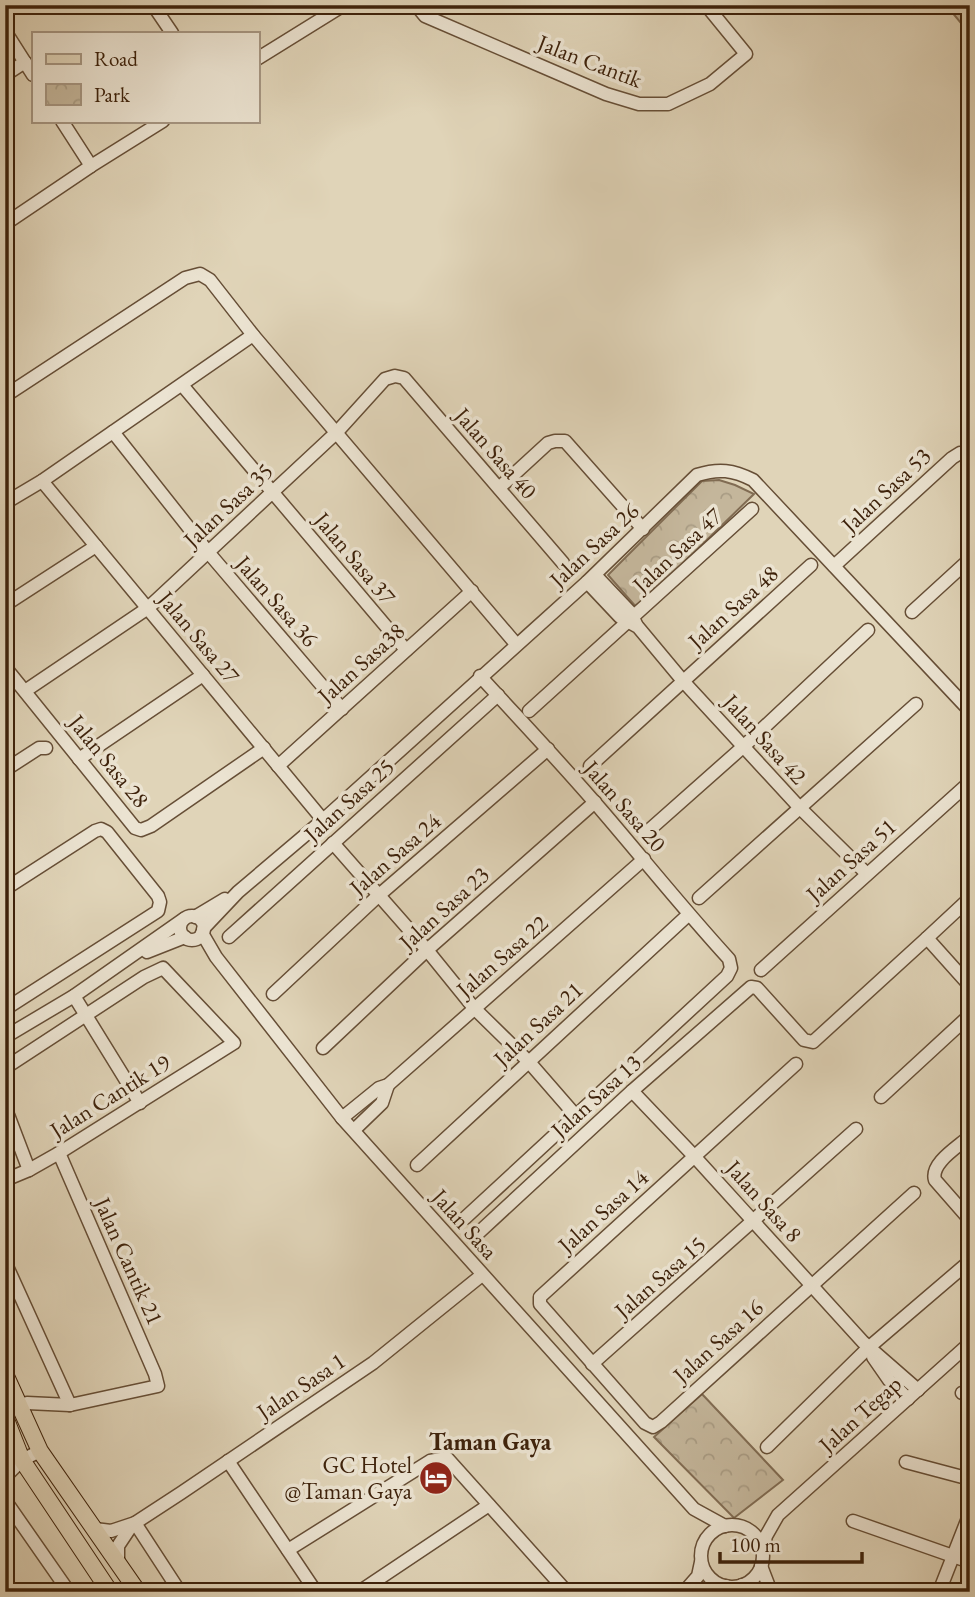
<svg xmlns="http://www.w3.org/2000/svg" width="975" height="1597" font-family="'EB Garamond',serif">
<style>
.park{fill:url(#park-crowns);stroke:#816c53;stroke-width:2}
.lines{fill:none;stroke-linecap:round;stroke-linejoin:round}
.minor-casing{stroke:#664e36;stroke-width:15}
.major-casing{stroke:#3e220b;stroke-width:18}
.minor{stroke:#ebe3d1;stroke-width:12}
.major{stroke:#e0d4b8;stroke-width:16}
.labels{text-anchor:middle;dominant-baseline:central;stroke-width:7;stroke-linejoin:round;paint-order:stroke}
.street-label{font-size:23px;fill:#3e220b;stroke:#ebe3d1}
.poi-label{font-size:23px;fill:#3e220b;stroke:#ebe3d1;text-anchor:end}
.neighbourhood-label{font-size:24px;font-weight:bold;fill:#3e220b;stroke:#ebe3d1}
</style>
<defs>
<pattern id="park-crowns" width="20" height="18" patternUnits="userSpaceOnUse" patternTransform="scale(1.75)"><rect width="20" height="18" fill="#c4b69b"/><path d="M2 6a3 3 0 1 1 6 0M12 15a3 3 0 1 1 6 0" fill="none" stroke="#a99c84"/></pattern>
</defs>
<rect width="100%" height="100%" fill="#e0d4b8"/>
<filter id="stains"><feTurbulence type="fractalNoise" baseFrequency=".00286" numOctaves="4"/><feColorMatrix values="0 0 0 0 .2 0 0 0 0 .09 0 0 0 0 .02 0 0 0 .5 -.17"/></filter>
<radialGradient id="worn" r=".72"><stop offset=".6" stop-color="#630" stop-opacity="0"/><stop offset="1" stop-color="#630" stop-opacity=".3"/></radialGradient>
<g class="park">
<path d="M946,5H970V34Z"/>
<path d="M719,480L735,485L754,494L637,608L608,575L702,481Z"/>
<path d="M702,1394L783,1480L734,1518L654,1437Z"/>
</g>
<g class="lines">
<g class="minor-casing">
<g id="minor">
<path d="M153,5L172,33"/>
<path d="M416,5L425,16L606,94L639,104H668L710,84L746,54L706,5"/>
<path d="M5,31L33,75"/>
<path d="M257,59L344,5"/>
<path d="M5,75L25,62"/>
<path d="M62,121L91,166"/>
<path d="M5,224L91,166L163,121"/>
<path d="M182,385L406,650"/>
<path d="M5,396L185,278L200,274L210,280L253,335L516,644"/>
<path d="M113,432L208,552L342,709"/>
<path d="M42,481L323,820"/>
<path d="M499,488L548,443L555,441H565L643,529"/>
<path d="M5,503L42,481L253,335"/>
<path d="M834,566L952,458L960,453L970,455"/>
<path d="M595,575L631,613L636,624"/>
<path d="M587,582L620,617L638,627L683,681L800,808L866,873"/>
<path d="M5,605L96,546"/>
<path d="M912,612L970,559"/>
<path d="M5,667L135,828L141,830L151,826L264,748"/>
<path d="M969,678L970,677"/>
<path d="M25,691L148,608L337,432L385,379L395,376L404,378L563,563"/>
<path d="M529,711L752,509"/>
<path d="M79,759L203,675"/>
<path d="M278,766L472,591"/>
<path d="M590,766L811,565"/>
<path d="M5,770L39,748H46"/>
<path d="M647,832L744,746L868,630"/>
<path d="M333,843L427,950L474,1008L529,1062L576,1116"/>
<path d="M5,889L95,831L101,829L107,832L158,896L160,902L158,911L7,1008"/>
<path d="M699,898L916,704"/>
<path d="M970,898L927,938L970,986"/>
<circle cx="192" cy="928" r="12"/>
<path d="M195,917L225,899"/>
<path d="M203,929L238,892L323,820L587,582L697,475C719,468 733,470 753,480L970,711"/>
<path d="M202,933L216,957L342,1118L694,1509L725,1526"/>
<path d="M229,937L498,695"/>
<path d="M147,952L185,937"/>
<path d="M761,970L970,782"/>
<path d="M273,994L378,896L548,749"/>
<path d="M74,996L140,1103"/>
<path d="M5,1037L74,996L184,919"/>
<path d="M323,1048L427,950L595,802"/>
<path d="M796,1064L540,1297V1304L645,1423L653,1427L661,1422L914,1193"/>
<path d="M5,1068L144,977L163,968L234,1043L59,1153L29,1170L5,1180"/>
<path d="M632,1091L694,1156L863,1342L918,1390"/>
<path d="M881,1097L970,1015"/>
<path d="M5,1107L29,1170"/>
<path d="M342,1118L379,1088L388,1085L644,859"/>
<path d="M354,1130L382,1103L388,1085"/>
<path d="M970,1136C958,1147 930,1163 935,1180L970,1220"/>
<path d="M417,1165L688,915"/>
<path d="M465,1218L727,976L731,968L729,959C685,911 645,861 603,812C563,765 521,721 480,676"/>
<path d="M475,1236L632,1091L751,987L757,988L804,1040L813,1042L927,938"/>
<path d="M5,1262L70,1405"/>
<path d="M873,1357L889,1380L908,1399"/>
<path d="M592,1364L856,1129"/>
<path d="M962,1393L970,1395"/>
<path d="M19,1405L27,1403L70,1405L158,1386L155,1374L59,1153"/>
<path d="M767,1447L867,1349L970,1261"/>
<path d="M228,1461L316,1592"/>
<path d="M906,1462L970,1479"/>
<path d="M5,1477L22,1460L40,1451"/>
<path d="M5,1489L7,1503L69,1592"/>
<path d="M853,1521L970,1562"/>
<path d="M135,1523L180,1592"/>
<circle cx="732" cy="1556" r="31"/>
<path d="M95,1529L111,1531L135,1523L181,1493L373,1363L482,1275"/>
<path d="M288,1550L430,1461L447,1458L567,1592"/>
<path d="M763,1550L766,1536L778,1515L970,1343"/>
<path d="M118,1563V1546L132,1525"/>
<path d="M761,1566L771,1592"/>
<path d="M742,1585L761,1592"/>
<path d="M359,1592L489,1505"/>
<path d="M684,1592L698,1576L701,1562"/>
<path d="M703,1592L711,1587L726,1586"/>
<path d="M939,1592L970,1513"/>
</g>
</g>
<g class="major-casing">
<g id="major">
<path d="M5,1374L40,1451L138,1592"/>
<path d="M5,1417L22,1460L110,1592"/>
</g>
</g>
<use href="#minor" class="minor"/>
<use href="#major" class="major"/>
</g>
<defs>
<g id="hotel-disc" transform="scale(1.75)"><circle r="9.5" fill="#8f2418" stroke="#ebe3d1"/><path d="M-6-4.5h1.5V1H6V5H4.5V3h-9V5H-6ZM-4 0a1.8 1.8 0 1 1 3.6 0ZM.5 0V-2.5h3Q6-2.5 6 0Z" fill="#fff"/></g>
</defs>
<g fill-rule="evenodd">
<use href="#hotel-disc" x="436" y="1478"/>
</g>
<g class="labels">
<g class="street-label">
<text transform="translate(590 61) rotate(21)">Jalan Cantik</text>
<text transform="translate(496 453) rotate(49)">Jalan Sasa 40</text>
<text transform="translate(886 490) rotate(-43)">Jalan Sasa 53</text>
<text transform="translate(228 505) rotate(-43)">Jalan Sasa 35</text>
<text transform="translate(594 545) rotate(-43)">Jalan Sasa 26</text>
<text transform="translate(677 550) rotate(-43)">Jalan Sasa 47</text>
<text transform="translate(355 558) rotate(50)">Jalan Sasa 37</text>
<text transform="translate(277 601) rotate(49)">Jalan Sasa 36</text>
<text transform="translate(733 607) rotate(-42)">Jalan Sasa 48</text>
<text transform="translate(199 637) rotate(50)">Jalan Sasa 27</text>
<text transform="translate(361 663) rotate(-42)">Jalan Sasa38</text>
<text transform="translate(765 739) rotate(48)">Jalan Sasa 42</text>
<text transform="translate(109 761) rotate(51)">Jalan Sasa 28</text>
<text transform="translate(349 800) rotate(-42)">Jalan Sasa 25</text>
<text transform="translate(625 806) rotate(49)">Jalan Sasa 20</text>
<text transform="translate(395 854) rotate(-41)">Jalan Sasa 24</text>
<text transform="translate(851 860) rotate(-42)">Jalan Sasa 51</text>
<text transform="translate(444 908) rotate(-42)">Jalan Sasa 23</text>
<text transform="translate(502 956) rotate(-41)">Jalan Sasa 22</text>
<text transform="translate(538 1024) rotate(-43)">Jalan Sasa 21</text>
<text transform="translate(110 1096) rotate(-32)">Jalan Cantik 19</text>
<text transform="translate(596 1096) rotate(-42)">Jalan Sasa 13</text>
<text transform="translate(764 1201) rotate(48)">Jalan Sasa 8</text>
<text transform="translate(603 1211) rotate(-42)">Jalan Sasa 14</text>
<text transform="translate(465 1224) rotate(48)">Jalan Sasa</text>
<text transform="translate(129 1261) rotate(66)">Jalan Cantik 21</text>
<text transform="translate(660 1277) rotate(-41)">Jalan Sasa 15</text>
<text transform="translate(718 1341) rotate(-42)">Jalan Sasa 16</text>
<text transform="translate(301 1386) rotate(-34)">Jalan Sasa 1</text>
<text transform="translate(860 1414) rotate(-42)">Jalan Tegap</text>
</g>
<g class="poi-label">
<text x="412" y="1465">GC Hotel<tspan x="412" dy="26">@Taman Gaya</tspan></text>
</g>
<g class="neighbourhood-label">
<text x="490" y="1441">Taman Gaya</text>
</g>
</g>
<rect width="975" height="1597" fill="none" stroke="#e0d4b8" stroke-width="28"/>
<rect x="7" y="7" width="961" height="1583" fill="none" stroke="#3e220b" stroke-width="3.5"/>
<rect x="14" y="14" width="947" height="1569" fill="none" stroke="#3e220b" stroke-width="2"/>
<rect x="32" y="32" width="228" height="91" fill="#ebe3d1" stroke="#a69682" stroke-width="2"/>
<rect x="46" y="54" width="35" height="10" fill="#e0d4b8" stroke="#a69682" stroke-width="2"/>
<text x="94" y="66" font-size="21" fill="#3e220b">Road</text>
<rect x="46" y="84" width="35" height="21" fill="url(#park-crowns)" stroke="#a69682" stroke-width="2"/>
<text x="94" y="102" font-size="21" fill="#3e220b">Park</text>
<path d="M720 1552v10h142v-10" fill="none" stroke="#3e220b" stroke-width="3.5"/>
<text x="730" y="1552" font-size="21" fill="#3e220b" stroke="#ebe3d1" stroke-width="5" paint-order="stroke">100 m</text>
<rect width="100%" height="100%" filter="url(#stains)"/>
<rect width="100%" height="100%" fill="url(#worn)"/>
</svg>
